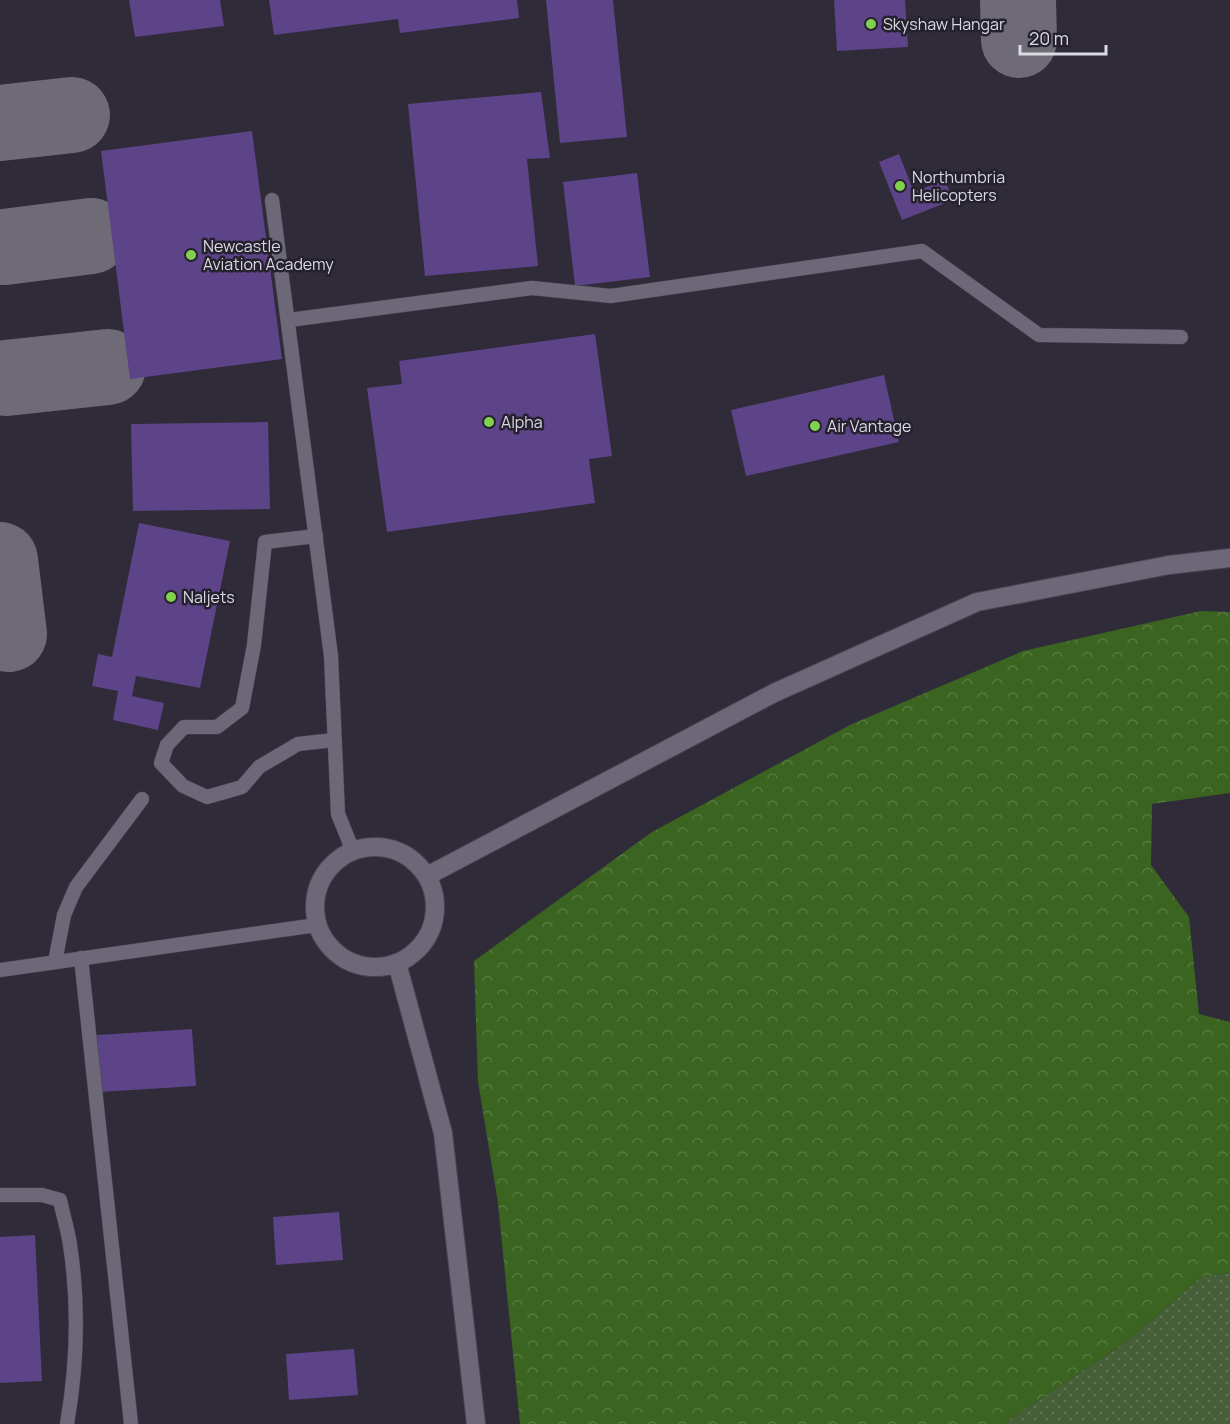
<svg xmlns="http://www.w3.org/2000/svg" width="1230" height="1424" font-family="Manrope,sans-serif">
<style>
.green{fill:url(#green-dots)}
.forest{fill:url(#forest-crowns)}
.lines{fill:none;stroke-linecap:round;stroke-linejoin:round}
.taxiway{stroke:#6e6a76;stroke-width:76}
.building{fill:#5d4387}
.lane-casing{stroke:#4a4652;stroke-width:15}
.street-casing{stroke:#4a4652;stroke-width:20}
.lane{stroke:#6d6878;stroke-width:14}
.street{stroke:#6d6878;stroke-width:18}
.poi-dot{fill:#81d050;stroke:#25212e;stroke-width:2}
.labels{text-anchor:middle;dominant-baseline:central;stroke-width:5;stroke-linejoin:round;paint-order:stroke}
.poi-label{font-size:16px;fill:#dbd9e2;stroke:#25212e;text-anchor:start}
</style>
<defs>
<pattern id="green-dots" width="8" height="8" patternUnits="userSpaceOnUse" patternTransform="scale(1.5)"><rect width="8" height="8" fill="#465f39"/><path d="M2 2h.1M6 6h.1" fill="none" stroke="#607555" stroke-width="1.8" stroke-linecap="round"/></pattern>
<pattern id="forest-crowns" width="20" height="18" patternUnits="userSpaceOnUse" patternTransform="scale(1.5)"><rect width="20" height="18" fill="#3a641f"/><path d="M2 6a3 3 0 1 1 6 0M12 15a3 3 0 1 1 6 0" fill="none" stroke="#567a3f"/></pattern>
</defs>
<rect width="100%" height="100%" fill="#2f2b39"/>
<path class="green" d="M1230,1273V1424H1003L1126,1342L1201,1277Z"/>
<path class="forest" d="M1201,611L1230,612V793L1152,804L1151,865L1189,917L1199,1014L1230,1022V1273L1201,1277L1126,1342L1003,1424H520L498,1203L478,1082L474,961L652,832L850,725L1023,651Z"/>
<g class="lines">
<g class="taxiway">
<path d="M1018,0L1019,40"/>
<path d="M0,123L72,115"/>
<path d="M4,247L91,236"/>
<path d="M6,378L108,367"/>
<path d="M0,560L9,634"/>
</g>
</g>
<g class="building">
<path d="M129,0H220L224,26L135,37Z"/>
<path d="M269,0H517L519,18L400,33L398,19L274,35Z"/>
<path d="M546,0H613L627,137L560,143Z"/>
<path d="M834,0H905L908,47L837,51Z"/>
<path d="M541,92L550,158L527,159L538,266L425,276L408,104Z"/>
<path d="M252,131L282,359L130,379L101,151Z"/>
<path d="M899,154L914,192L945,180L953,200L902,220L879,162Z"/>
<path d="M637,173L650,277L575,286L563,182Z"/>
<path d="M595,334L612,456L589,459L595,503L387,532L367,388L402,384L399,361Z"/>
<path d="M884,375L899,442L746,476L731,410Z"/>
<path d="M268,422L270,509L133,511L131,424Z"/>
<path d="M139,523L230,541L200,688L136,676L132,696L164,703L158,730L113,720L118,691L92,686L98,654L112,657Z"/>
<path d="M192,1029L196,1086L100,1092L97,1035Z"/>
<path d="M339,1212L343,1260L276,1265L273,1217Z"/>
<path d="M35,1235L42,1381L0,1383V1237Z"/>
<path d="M354,1349L358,1395L289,1400L286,1354Z"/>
</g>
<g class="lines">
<g class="lane-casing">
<g id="lane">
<path d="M272,200L331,656L338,814L353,851"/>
<path d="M289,320L532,288L611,296L922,251L1039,335L1181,337"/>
<path d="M316,536L265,542L254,645L242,708L217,727H184L167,745L161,763L183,786L207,797L242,787L259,767L298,744L334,740"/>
<path d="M81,958L131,1424"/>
<path d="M55,962L64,915L76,887L142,799"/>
<path d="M0,970L317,925"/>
<path d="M0,1195H42L60,1200C63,1215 68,1230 70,1245C79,1303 77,1366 67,1424"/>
</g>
</g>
<g class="street-casing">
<g id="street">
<circle cx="375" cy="907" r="60"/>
<path d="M427,876L774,693L977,602L1169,565L1230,558"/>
<path d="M397,963L443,1133L476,1424"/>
</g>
</g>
<use href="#lane" class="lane"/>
<use href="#street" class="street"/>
</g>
<g class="poi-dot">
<circle cx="871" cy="24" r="6"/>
<circle cx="900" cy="186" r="6"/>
<circle cx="191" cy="255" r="6"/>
<circle cx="489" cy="422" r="6"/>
<circle cx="815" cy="426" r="6"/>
<circle cx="171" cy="597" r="6"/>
</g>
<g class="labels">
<g class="poi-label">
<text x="883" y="24">Skyshaw Hangar</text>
<text x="912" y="177">Northumbria<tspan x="912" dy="18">Helicopters</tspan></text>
<text x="203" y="246">Newcastle<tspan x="203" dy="18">Aviation Academy</tspan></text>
<text x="501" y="422">Alpha</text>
<text x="827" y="426">Air Vantage</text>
<text x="183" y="597">Naljets</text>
</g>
</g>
<path d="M1020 45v9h86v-9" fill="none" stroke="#dbd9e2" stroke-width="3"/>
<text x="1029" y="45" font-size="18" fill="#dbd9e2" stroke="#25212e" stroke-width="4.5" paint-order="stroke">20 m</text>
</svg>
